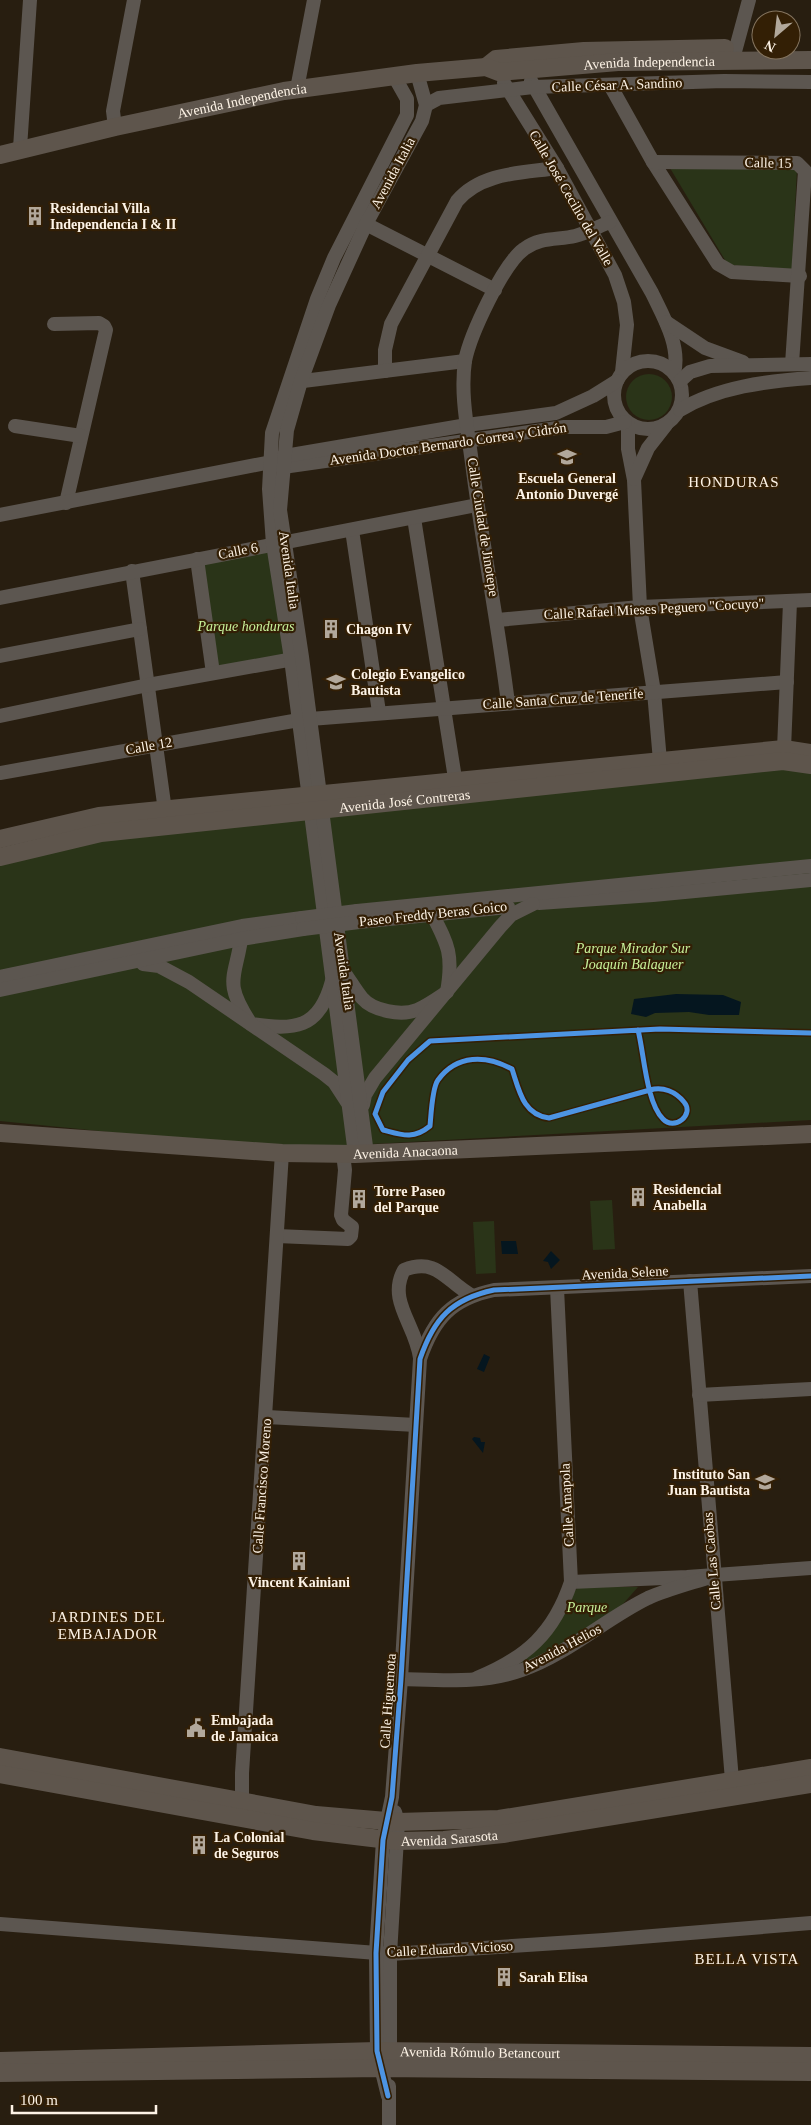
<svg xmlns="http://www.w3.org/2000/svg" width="811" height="2125" font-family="'Times New Roman',serif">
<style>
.green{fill:#2a3418}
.water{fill:#05161f}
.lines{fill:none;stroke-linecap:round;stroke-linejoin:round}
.minor{stroke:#5c5650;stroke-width:14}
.major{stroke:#5e554c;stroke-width:18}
.minor-bridge{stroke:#5c5650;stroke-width:14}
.cycleway-casing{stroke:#331f05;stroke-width:8}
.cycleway{stroke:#4d94e3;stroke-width:5}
.labels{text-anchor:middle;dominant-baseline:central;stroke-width:4.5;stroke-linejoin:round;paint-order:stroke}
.street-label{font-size:14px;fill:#fdf3e6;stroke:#331f05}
.poi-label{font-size:14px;font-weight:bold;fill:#fdf3e6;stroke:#331f05;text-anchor:start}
.park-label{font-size:14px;font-style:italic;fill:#c8f29b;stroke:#331f05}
.neighbourhood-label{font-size:15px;letter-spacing:1px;fill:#fdf3e6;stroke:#331f05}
</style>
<rect width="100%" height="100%" fill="#281e10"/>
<g class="green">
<path d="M670,168L797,169L792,269L728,265Z"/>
<circle cx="649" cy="397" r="23"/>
<path d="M273,544L291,659L213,673L197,559Z"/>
<path d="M783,766L811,770V1120L317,1147L248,1146L0,1121V863L110,837Z"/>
<path d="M612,1200L615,1249L593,1250L590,1201Z"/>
<path d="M494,1221L496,1273L476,1274L473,1222Z"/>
<path d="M580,1587H638L615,1613L562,1646L516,1669L572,1592Z"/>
</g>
<g class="water">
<path d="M676,994L723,995L741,1002L739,1015H709L689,1012L655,1013L646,1017L631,1014L634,999Z"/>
<path d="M501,1241H516L518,1254H502Z"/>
<path d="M551,1251L560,1260L551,1269L548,1262L543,1261Z"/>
<path d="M484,1354L490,1357L484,1372L477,1369Z"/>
<path d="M474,1437L480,1438L481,1442H485L483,1453L472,1439Z"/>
</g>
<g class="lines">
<g class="minor">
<path d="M733,59L749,0"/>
<path d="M531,81L652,293C663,316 681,346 674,373"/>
<path d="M504,83L557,168L615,275L624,302L627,325L622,372"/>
<path d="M610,85L653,162L718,264L732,272L800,276"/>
<path d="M297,89L314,0"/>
<path d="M426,105L439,98L533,87L724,81L811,82"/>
<path d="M115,127L113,111L134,0"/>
<path d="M20,148L30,0"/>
<path d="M653,162L797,163L805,171L792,364"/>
<path d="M358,220L495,290"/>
<path d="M666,322L705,348L743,362"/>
<path d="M54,324L99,323L104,326L106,330L66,503"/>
<circle cx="648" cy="395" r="34"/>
<path d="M385,371V350L391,324L457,201C481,172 523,173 557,168"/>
<path d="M680,381L690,372L710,366L811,364"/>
<path d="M295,382L465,361"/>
<path d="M680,410C718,387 767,381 811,378"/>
<path d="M628,424V449L634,480L640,607L654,692L660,761"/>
<path d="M15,426L81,436"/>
<path d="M276,464L283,467L564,427H606L625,422"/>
<path d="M634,479L648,448L666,425"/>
<path d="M0,515L271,462L285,456L467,425L556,413L593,396L617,381"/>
<path d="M414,518L457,791"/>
<path d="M352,530L379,712"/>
<path d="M197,559L213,673"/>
<path d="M132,571L166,818"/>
<path d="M0,598L477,505"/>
<path d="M498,620L640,607L811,600"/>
<path d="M0,656L140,629"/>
<path d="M508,703C498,622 482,543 472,463C468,431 460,394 465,361C470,335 503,264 524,249C540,237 558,240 575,236C587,233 599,226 610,222"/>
<path d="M0,716L148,685L299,658"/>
<path d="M310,719L787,682"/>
<path d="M784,749L790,602"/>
<path d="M0,773L299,720"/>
<path d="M539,903L653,895L811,880"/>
<path d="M357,911L811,866"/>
<path d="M359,922L508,907"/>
<path d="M242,932C237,978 221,979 251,1024C294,1030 319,1030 332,981"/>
<path d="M143,964L159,966L189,982L324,1074L334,1082L347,1102"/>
<path d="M346,975C351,982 356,991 362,998C373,1011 401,1016 417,1010C427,1006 438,998 447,992C454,952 447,943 429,908"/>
<path d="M0,977L242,926L302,918"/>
<path d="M0,990L241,939L303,929"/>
<path d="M363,1105L365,1095L375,1078L500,927L511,915L533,904"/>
<path d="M355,1154L291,659L273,544L269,489L272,433L317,299L334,258L407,115V99L394,76"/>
<path d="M367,1154L302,657L280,510L287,430L301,381L329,305L366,224L422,121L426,105L417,73"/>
<path d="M277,1236L348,1239L351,1236L352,1227L343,1220L341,1215L345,1170L343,1154"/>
<path d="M690,1281L732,1780"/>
<path d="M420,1358C416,1325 387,1301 404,1270C437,1257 446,1281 471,1295"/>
<path d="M699,1395L811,1389"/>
<path d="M267,1417L416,1425"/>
<path d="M571,1582L687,1577L811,1568"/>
<path d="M477,1678C526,1658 554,1633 571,1582L557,1288"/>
<path d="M401,1679C440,1680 484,1684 522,1670C568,1654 605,1619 648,1598C668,1589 692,1583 713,1576"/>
<path d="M242,1809V1773L282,1153"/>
<path d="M0,1924L390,1954L604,1940L811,1923"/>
<path d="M390,2060V1954L398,1822L395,1812"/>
<path d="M388,2096L377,2051L376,1953L383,1840L392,1797L401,1679L420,1359C434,1318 452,1299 494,1290L811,1276"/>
<path d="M389,2125V2086"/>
</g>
<g class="major">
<path d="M486,67L496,59L584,51L725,48"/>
<path id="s1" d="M0,155L115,127L284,91L417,73L486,67L499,72L618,62L811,60"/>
<path d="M0,839L99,816L784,749L811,753"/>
<path id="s2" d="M0,857L101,833L783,761L811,765"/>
<path id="s3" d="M0,1133L282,1153L355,1154L811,1134"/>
<path d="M0,1757L316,1815L398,1822L499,1819L811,1768"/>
<path id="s4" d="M0,1774L313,1831L397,1841L444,1840L503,1834L811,1784"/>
<path id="s5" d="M0,2061L377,2051L811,2056"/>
<path d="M0,2073L380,2068L811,2072"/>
</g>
<g class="minor-bridge">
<path d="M302,918L357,911"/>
<path d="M303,929L359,922"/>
</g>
<g class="cycleway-casing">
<g id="cycleway">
<path d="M638,1030C644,1053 646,1102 663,1119C674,1131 695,1115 684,1102C676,1092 663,1086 650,1090L549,1118C523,1115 519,1090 512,1069C486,1055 457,1054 438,1080C432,1088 431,1116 430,1126C413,1140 402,1135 383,1130L375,1114L383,1092L408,1060L430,1041L660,1029L811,1033"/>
<path d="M388,2096L377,2051L376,1953L383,1840L392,1797L401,1679L420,1359C434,1318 452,1299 494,1290L811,1276"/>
</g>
</g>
<use href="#cycleway" class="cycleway"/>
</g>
<defs>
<g id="building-bare" transform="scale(1.5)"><path d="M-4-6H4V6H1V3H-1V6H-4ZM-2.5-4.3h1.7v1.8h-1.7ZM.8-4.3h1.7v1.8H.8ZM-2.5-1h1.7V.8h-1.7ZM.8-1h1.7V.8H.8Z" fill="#b2a89b" stroke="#331f05" stroke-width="2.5" paint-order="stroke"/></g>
<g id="school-bare" transform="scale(1.5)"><path d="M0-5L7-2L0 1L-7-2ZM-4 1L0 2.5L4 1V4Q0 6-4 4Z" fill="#b2a89b" stroke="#331f05" stroke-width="2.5" paint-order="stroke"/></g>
<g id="civic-bare" transform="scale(1.5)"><path d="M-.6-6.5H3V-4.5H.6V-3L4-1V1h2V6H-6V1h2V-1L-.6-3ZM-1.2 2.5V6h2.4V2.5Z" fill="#b2a89b" stroke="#331f05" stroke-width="2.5" paint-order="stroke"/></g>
</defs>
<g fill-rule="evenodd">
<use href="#building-bare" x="35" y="216"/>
<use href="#school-bare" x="567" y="457"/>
<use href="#building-bare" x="331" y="629"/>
<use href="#school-bare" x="336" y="682"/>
<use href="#building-bare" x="638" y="1197"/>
<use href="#building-bare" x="359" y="1199"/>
<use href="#school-bare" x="765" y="1482"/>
<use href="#building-bare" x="299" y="1561"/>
<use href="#civic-bare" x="196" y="1728"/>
<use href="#building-bare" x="199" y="1845"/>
<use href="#building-bare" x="504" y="1977"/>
</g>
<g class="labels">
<g class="street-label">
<text stroke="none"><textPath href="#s1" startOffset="659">Avenida Independencia</textPath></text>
<text transform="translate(617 85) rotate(-2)">Calle César A. Sandino</text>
<text stroke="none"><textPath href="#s1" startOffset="248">Avenida Independencia</textPath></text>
<text transform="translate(768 163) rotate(1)">Calle 15</text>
<text transform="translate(393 173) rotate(-62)">Avenida Italia</text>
<text transform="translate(571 198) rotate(60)">Calle José Cecilio del Valle</text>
<text transform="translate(448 444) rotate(-8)">Avenida Doctor Bernardo Correa y Cidrón</text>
<text transform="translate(483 527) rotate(81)">Calle Ciudad de Jinotepe</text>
<text transform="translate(238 551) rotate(-11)">Calle 6</text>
<text transform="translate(289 570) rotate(82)">Avenida Italia</text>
<text transform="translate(654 609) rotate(-3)">Calle Rafael Mieses Peguero "Cocuyo"</text>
<text transform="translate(563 699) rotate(-4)">Calle Santa Cruz de Tenerife</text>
<text transform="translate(149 746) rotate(-10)">Calle 12</text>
<text stroke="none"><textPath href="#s2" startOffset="409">Avenida José Contreras</textPath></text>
<text transform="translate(433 914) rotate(-6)">Paseo Freddy Beras Goico</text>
<text transform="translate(344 971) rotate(82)">Avenida Italia</text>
<text stroke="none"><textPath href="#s3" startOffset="406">Avenida Anacaona</textPath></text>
<text transform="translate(625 1273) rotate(-3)">Avenida Selene</text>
<text transform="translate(262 1486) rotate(-86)">Calle Francisco Moreno</text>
<text transform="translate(567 1505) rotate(-93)">Calle Amapola</text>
<text transform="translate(712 1561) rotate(-95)">Calle Las Caobas</text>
<text transform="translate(562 1648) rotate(-28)">Avenida Helios</text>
<text transform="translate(388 1701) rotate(-86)">Calle Higuemota</text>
<text stroke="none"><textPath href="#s4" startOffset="455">Avenida Sarasota</textPath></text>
<text transform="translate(450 1949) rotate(-3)">Calle Eduardo Vicioso</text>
<text stroke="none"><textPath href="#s5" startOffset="480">Avenida Rómulo Betancourt</textPath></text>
</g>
<g class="poi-label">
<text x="50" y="208">Residencial Villa<tspan x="50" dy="16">Independencia I &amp; II</tspan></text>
<text x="567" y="478" text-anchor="middle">Escuela General<tspan x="567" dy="16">Antonio Duvergé</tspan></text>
<text x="346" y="629">Chagon IV</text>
<text x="351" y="674">Colegio Evangelico<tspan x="351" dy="16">Bautista</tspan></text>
<text x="653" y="1189">Residencial<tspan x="653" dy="16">Anabella</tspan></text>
<text x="374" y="1191">Torre Paseo<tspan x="374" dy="16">del Parque</tspan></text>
<text x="750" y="1474" text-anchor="end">Instituto San<tspan x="750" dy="16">Juan Bautista</tspan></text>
<text x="299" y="1582" text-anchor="middle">Vincent Kainiani</text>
<text x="211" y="1720">Embajada<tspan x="211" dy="16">de Jamaica</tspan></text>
<text x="214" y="1837">La Colonial<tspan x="214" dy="16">de Seguros</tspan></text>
<text x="519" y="1977">Sarah Elisa</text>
</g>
<g class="park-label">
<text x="246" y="626">Parque honduras</text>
<text x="633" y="948">Parque Mirador Sur<tspan x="633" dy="16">Joaquín Balaguer</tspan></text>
<text x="587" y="1607">Parque</text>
</g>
<g class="neighbourhood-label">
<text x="734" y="482">HONDURAS</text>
<text x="108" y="1617">JARDINES DEL<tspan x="108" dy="17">EMBAJADOR</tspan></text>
<text x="747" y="1959">BELLA VISTA</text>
</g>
</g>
<g transform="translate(776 35) rotate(208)"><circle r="24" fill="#331f05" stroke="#84745f"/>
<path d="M0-4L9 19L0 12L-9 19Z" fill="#b2a89b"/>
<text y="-8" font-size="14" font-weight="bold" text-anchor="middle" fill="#fdf3e6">N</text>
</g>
<path d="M12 2105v8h144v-8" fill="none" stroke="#fdf3e6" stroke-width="2.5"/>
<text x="20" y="2105" font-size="15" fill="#fdf3e6" stroke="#331f05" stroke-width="4" paint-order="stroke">100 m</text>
</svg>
